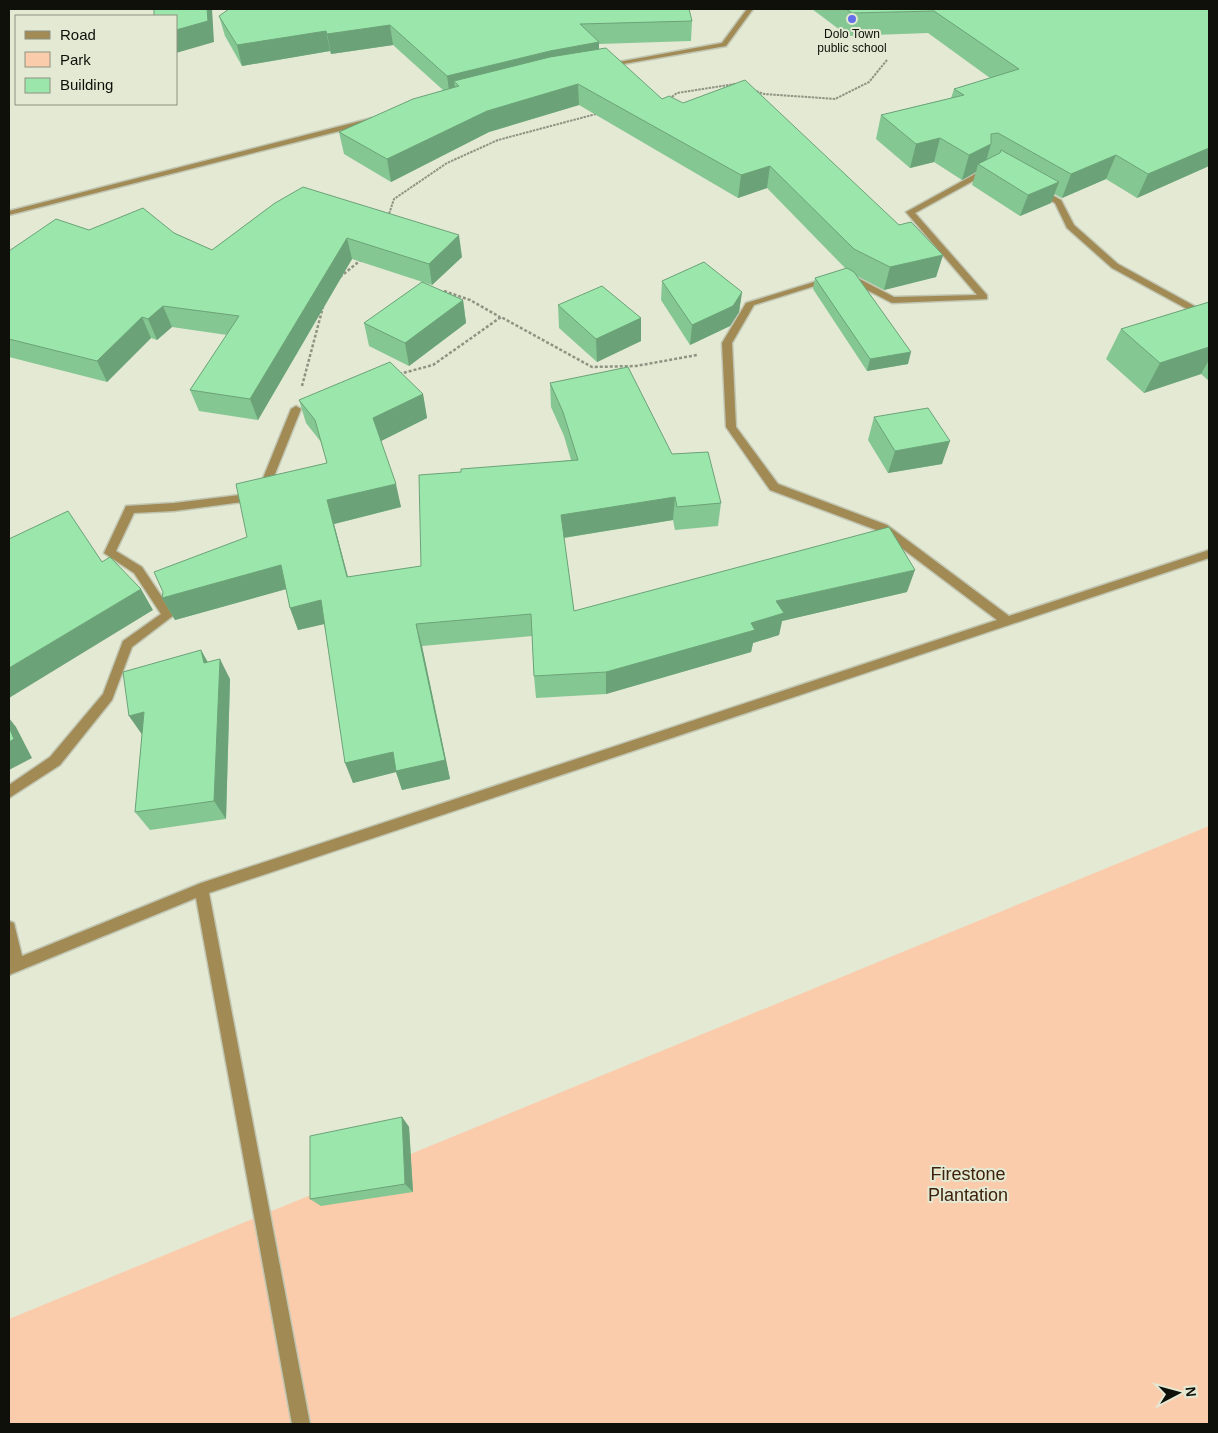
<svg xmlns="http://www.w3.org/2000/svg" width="1218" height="1433" font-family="Arial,sans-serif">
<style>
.green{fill:#fbccac}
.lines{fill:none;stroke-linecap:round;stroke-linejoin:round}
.minor-casing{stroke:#c1c6b3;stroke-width:3}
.path-far1{stroke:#8f9383;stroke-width:2;stroke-dasharray:2.5 1;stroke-linecap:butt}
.path{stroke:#8f9383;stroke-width:2.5;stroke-dasharray:3 2;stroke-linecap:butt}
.minor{fill:#a18a54;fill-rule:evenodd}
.wall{fill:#85c793}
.shaded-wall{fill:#6ca278}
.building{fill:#9be7ab;stroke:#6ca278}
.poi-dot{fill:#656fe8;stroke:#e3e9d3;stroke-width:2}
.labels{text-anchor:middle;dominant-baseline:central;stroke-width:4;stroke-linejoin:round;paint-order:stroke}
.far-poi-label{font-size:12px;fill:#0e1009;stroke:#e3e9d3}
.near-park-label{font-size:18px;fill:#3f220b;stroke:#e3e9d3}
</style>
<rect width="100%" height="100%" fill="#e3e9d3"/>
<path class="green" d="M1209,826V1424H9V1319Z"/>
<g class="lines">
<g class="minor-casing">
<g id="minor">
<path d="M747,9H753L726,46L606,67L602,65L722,43Z"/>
<path d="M372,118L376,120L375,122L9,215V211Z"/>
<path d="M986,168L993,170L915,213L987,295V299L892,303L846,279V275H852L894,297L977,295L906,212Z"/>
<path d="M1035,189H1041L1061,200L1074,225L1118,264L1209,314V321L1112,268L1067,228L1055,203L1035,193Z"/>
<path d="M827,278L834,280L754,305L732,343L736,427L778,484L887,525L1009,616L1209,550V558L209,893L310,1424H292L196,898L9,975V921L14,923L22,956L201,883L997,620L879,531L770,490L726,427L722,343L746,303Z"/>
<path d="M296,406L301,409L265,499L174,511L134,513L116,551L142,567L174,615L132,647L112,700L60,765L9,798V785L50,757L103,694L123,641L161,614L134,573L104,553L126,506L174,503L257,493L291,409Z"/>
</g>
</g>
<g class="path-far1">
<path d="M753,90L764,94L835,99L869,82L887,60"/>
<path d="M669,99L677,93L735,84"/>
<path d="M388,217L394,199L447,163L498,140L596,114"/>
</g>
<g class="path">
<path d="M340,277L362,259"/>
<path d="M444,291L470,300L500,317"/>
<path d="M399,374L433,365L501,317L592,367L636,366L697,355"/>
<path d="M302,386L323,307"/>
</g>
<use href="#minor" class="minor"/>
</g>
<g class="wall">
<path d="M812,9H1209V166L1137,198L1106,179L1062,198L1054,194L1051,203L1020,216L972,185L976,172L962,180L934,162L910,168L876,139L881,115L951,98L954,89L990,78L928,33L848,36Z"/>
<path d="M219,16L692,21L691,41L599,44V49L662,99L899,225L943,255L936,277L884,290L857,276L908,364L867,371L813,289L815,278L846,269L767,188L738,198L579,105L489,132L391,182L344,154L339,132L443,90L393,45L331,54L330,51L242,66L225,36Z"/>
<path d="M275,203L462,257L432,285L352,259L258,420L199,411L190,390L227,335L172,327L157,340L151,338L107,382L9,357V251L89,230L174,233L212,250Z"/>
<path d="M662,281L742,292L739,312L730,326L690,345L661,300Z"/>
<path d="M463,300L466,323L409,366L369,346L364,323Z"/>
<path d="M1209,302V381L1201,374L1144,393L1106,359L1121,329Z"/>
<path d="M558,305L641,318V341L597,362L559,328Z"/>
<path d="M550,383L672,454L721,503L718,526L675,530L673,520L564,538L574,611L907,592L782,621L779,635L753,643L751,652L606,694L536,698L534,676L532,636L422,646L450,779L402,790L396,772L353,783L324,624L298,630L290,608L286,589L175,620L162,598L247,537L327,463L321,442L306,423L299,400L423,394L427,418L381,441L401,507L334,524L348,577L421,566L461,472L571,460L564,436L551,407Z"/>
<path d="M874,417L942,464L888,473L868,440Z"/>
<path d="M201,650L208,662L230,679L226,819L150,830L135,812L142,734Z"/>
<path d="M402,1117L409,1127L413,1192L321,1206L310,1199Z"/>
</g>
<g class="shaded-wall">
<path d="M207,9H212L214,42L176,53V30Z"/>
<path d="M390,25L393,45L331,54L327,34Z"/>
<path d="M326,31L330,51L242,66L237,45Z"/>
<path d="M599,42V63L454,81L456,95L450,97L447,76L550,51Z"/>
<path d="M578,84L579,105L489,132L391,182L387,159L487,111Z"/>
<path d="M940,138L934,162L910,168L916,144Z"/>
<path d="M991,144L984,168L978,164L976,172L962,180L969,155Z"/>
<path d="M1209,148V166L1137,198L1148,174Z"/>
<path d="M1116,155L1106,179L1062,198L1071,174Z"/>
<path d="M770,166L767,188L738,198L741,175Z"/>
<path d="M1059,182L1051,203L1020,216L1028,195Z"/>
<path d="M459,235L462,257L432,285L429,264Z"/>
<path d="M347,238L352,259L258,420L250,399Z"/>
<path d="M943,255L936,277L884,290L890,267Z"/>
<path d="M742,292L739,312L730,326L690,345L692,325Z"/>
<path d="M463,300L466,323L409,366L405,343Z"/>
<path d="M163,306L172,327L157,340L148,319Z"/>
<path d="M142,317L151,338L107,382L97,361Z"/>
<path d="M641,318V341L597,362L596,339Z"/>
<path d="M1209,347V360L1201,374L1144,393L1160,363Z"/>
<path d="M911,352L908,364L867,371L870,359Z"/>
<path d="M423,394L427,418L379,442L373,418Z"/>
<path d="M950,441L942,464L888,473L895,451Z"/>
<path d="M396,484L401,507L334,524L354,600L347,577L327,500Z"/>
<path d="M675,497L673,520L562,538L561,515Z"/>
<path d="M281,565L290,588L175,620L162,598Z"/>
<path d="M915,570L907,592L782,621L779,635L753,643L751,652L606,694V672L751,623L776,601Z"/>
<path d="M141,589L153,610L9,698V668Z"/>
<path d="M321,600L329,623L298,630L290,608Z"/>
<path d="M416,624L422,646L450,779L402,790L396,772L353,783L345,763Z"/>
<path d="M201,650L212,671L204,663Z"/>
<path d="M220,659L230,679L226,819L214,801Z"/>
<path d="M144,712L143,736L129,716Z"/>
<path d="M9,718L16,727L32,758L9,770Z"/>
<path d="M402,1117L409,1127L413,1192L405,1184Z"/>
</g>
<g class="building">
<path d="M154,9H207L208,21L176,30V16H154Z"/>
<path d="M229,9H689L692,21L580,24L599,42L550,51L447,76L390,25L327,34L326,31L237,45L219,16Z"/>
<path d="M846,9H1209V148L1148,174L1116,155L1071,174L998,133L991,134V144L969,155L940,138L916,144L881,115L964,95L954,89L1019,69L934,11L852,13Z"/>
<path d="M606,48L662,99L669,96L683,103L745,80L899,225L911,222L943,255L890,267L854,249L770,166L741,175L578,84L487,111L387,159L339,132L413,99L459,86L454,81L550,57Z"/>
<path d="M1001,150L1059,182L1028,195L978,164L1000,153Z"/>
<path d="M303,187L459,235L429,264L347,238L250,399L190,390L239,316L163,306L148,319L142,317L97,361L9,339V251L56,219L89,230L143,208L174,233L212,250L275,203Z"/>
<path d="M704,262L742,292L733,306L692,325L662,281Z"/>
<path d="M847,268L854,272L911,352L870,359L815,278Z"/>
<path d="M422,282L463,300L405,343L364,323Z"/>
<path d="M602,286L641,318L596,339L558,305Z"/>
<path d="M1209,302V347L1160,363L1121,329Z"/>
<path d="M390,362L423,394L373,418L396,484L327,500L347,577L421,566L419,475L461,472V469L578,460L563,412L550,383L628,367L672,454L708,452L721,503L677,507L675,497L561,515L574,611L889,527L915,570L776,601L784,613L751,623L755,630L606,672L534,676L531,614L416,624L445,760L396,771L393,752L345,763L321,600L290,608L281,565L162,598L163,592L154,572L247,537L236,484L327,463L315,420L299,400Z"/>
<path d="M928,408L950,441L895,451L874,417Z"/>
<path d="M68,511L102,562L110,557L141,589L9,668V539Z"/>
<path d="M201,650L204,663L220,659L214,801L135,812L144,712L129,716L123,672Z"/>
<path d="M9,727L14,739L9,742Z"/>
<path d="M402,1117L405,1184L310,1199V1136Z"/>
</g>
<circle class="poi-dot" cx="852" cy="19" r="5"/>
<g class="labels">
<g class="far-poi-label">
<text x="852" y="34">Dolo Town<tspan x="852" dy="14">public school</tspan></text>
</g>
<g class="near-park-label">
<text x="968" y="1174">Firestone<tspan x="968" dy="21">Plantation</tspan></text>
</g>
</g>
<rect width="1218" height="1433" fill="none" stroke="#0e1009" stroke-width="20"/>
<rect x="15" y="15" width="162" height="90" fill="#e3e9d3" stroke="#8e9282"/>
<rect x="25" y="31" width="25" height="8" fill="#a18a54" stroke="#8e9282"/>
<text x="60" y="40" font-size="15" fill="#0e1009">Road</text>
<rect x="25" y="52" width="25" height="15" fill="#fbccac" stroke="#8e9282"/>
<text x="60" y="65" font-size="15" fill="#0e1009">Park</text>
<rect x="25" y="78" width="25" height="15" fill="#9be7ab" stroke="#8e9282"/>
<text x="60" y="90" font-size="15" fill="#0e1009">Building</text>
<g transform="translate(1178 1393) rotate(84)" stroke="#e3e9d3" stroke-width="4" paint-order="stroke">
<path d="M0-4L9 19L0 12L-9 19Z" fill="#0e1009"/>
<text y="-8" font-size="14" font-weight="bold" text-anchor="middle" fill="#0e1009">N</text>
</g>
</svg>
